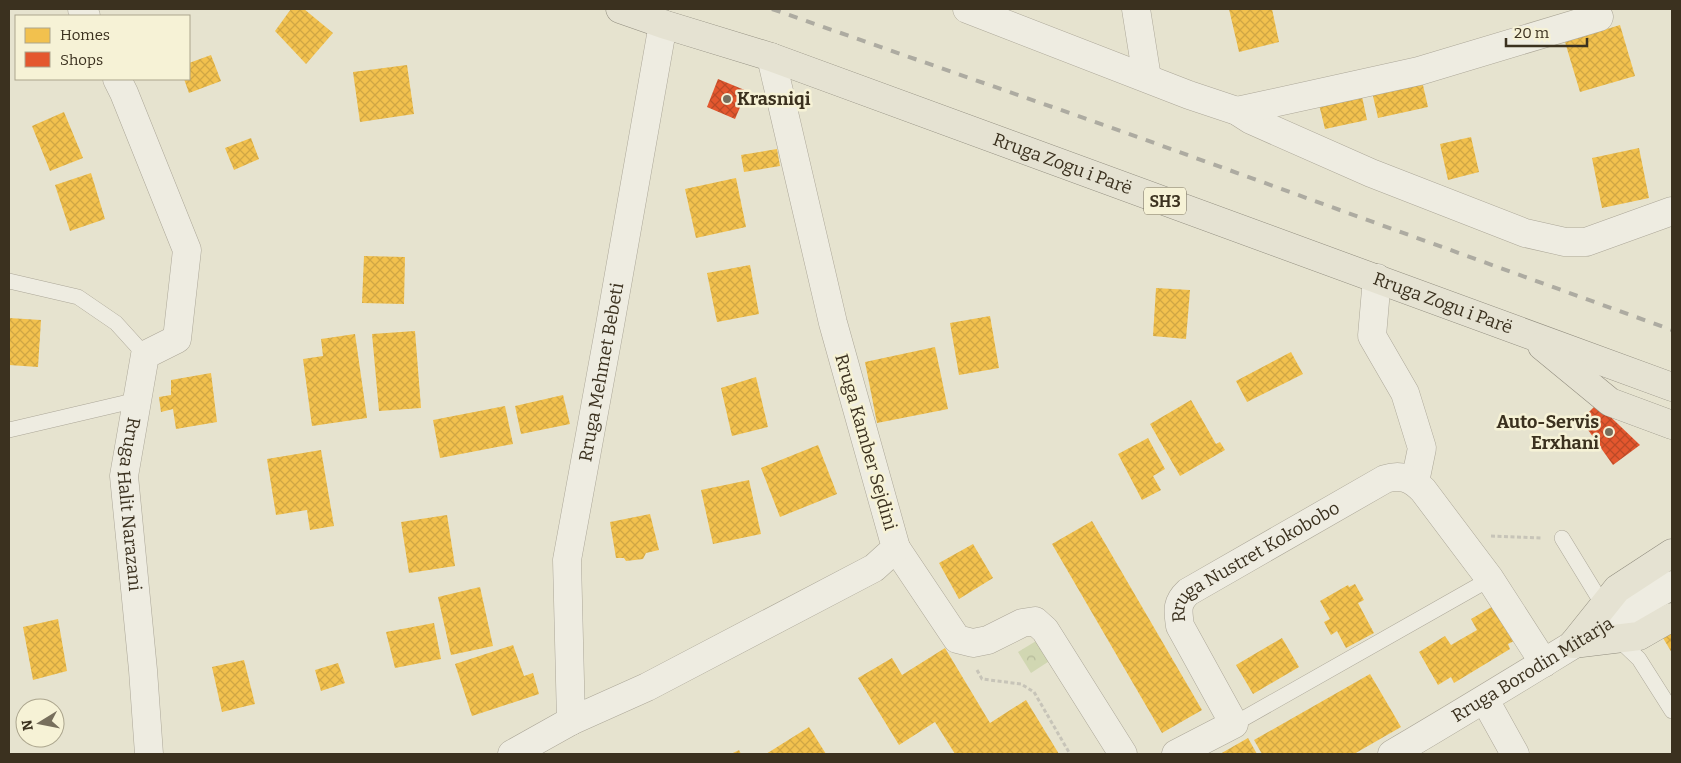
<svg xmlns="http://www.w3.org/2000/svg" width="1681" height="763" font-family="Bitter,serif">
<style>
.park{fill:url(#park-crowns)}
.homes{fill:url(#homes-cross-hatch)}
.shops{fill:url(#shops-cross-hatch)}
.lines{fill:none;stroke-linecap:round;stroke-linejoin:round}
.service-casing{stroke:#aca798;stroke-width:16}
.minor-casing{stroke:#aca798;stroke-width:29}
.primary-casing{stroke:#918d7f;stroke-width:29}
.path{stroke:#c7c4b8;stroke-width:3;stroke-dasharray:4 2.5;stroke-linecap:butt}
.service{stroke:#eeece1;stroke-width:15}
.minor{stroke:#eeece1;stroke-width:28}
.primary{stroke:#e5e2d2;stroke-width:28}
.rail{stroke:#adaba1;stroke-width:4;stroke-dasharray:9 9;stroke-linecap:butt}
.poi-dot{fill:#776f5d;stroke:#f6f2d6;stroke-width:2}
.labels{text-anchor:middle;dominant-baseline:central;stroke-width:5;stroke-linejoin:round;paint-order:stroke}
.shield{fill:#f6f2d6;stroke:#736b56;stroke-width:1}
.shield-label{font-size:16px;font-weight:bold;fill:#3b311f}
.poi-label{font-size:18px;font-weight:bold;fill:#3b311f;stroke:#f6f2d6;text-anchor:start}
.street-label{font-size:18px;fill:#3b311f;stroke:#f6f2d6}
</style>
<defs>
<pattern id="park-crowns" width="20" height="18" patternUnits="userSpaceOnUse" patternTransform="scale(1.25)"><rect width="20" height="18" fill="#d1d7b2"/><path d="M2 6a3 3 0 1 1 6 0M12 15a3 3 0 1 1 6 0" fill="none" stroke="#b4b999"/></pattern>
<pattern id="homes-cross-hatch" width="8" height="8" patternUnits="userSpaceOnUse" patternTransform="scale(1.25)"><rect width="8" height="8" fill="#f2c14e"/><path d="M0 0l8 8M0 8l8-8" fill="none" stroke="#d0a644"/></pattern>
<pattern id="shops-cross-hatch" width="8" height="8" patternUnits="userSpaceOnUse" patternTransform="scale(1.25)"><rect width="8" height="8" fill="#e4572e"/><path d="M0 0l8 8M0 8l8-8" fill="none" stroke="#ba4927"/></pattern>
</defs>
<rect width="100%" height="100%" fill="#e6e3cf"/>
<path class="park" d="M1041,638L1054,658L1031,673L1018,652Z"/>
<g class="homes">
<path d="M291,9H304L333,33L306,64L275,31Z"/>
<path d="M1229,9H1272L1279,42L1239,52Z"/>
<path d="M1620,25L1635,76L1580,92L1565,42Z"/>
<path d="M211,55L221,81L189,93L184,79H189V63Z"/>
<path d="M407,65L414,114L360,122L353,72Z"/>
<path d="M1420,72L1428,107L1378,118L1370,83Z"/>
<path d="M1360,87L1367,120L1325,129L1317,96Z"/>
<path d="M64,112L83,158L50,171L32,126Z"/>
<path d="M1471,137L1479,172L1448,180L1440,144Z"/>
<path d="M251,138L259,159L234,170L225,148Z"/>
<path d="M1639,148L1649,198L1602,208L1592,158Z"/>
<path d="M777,149L780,166L744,172L741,155Z"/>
<path d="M91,173L105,219L70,231L55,185Z"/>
<path d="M736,178L746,227L696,238L685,189Z"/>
<path d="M364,256L405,257L404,304L362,303Z"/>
<path d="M750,265L759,314L717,322L707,273Z"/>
<path d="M1156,288L1190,290L1186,339L1153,336Z"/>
<path d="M990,316L999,368L959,375L950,323Z"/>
<path d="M9,318L41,320L38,367L9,365Z"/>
<path d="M415,331L421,408L379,411L372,334Z"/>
<path d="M355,334L367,418L312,426L303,359L323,356L321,339Z"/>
<path d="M935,347L948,409L877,423L865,362Z"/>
<path d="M1291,352L1303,374L1247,402L1236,381Z"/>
<path d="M211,373L217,422L176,429L173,409L161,412L159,397L171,395V380Z"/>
<path d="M756,377L768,427L732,436L721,388Z"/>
<path d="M563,395L570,424L521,434L515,406Z"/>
<path d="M1191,400L1216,444L1220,442L1225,450L1180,476L1150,424Z"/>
<path d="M505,406L513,444L440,458L433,420Z"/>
<path d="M1148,438L1165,469L1153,476L1161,490L1142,500L1118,454Z"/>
<path d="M818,445L837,494L780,517L761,468Z"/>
<path d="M321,450L334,526L310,530L307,510L276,515L267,459Z"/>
<path d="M749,480L761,534L713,544L701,490Z"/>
<path d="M650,514L659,550L646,553L643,559L626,561L624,558H616L610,522Z"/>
<path d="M447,515L455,566L409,573L401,522Z"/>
<path d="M1092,521L1202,710L1162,733L1052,544Z"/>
<path d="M973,544L993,578L959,599L939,563Z"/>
<path d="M1355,584L1364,600L1358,603L1374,633L1346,648L1337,631L1331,635L1324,622L1330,619L1320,601L1348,585L1349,587Z"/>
<path d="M480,587L493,646L451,655L438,597Z"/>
<path d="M1495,605L1516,640L1508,644L1510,649L1454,683L1451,677L1438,685L1419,652L1445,636L1451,645L1477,630L1471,619Z"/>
<path d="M58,619L67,671L33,680L23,627Z"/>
<path d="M434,623L441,659L395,668L386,632Z"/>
<path d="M1672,633V653L1663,638Z"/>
<path d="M1282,638L1299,667L1253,694L1236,665Z"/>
<path d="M513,645L524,676L533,673L539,694L472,716L455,664Z"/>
<path d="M945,648L990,723L1026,700L1059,754H955L935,722L899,745L858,678L892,658L902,675Z"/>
<path d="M244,660L255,704L222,712L212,667Z"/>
<path d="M338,663L345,683L321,691L315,670Z"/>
<path d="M1370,674L1401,727L1354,754H1262L1254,740Z"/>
<path d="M809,727L826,754H766Z"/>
<path d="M1248,738L1257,754H1220Z"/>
<path d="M739,750L741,754H731Z"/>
</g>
<g class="shops">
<path d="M718,79L747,91L735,119L707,107Z"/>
<path d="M1597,404L1640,445L1613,465L1581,420Z"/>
</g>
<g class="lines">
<g class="service-casing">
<g id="service">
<path d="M9,281L78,297L116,323L145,355"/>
<path d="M9,430L137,400"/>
<path d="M1562,538L1603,605"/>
<path d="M1617,638L1639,659L1672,711"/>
<path d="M1234,724L1490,579"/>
</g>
</g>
<g class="minor-casing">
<g id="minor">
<path d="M82,9L86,16"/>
<path d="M967,9L1189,95L1237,111L1251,120L1371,173L1525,233L1565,242H1586L1672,211"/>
<path d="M1136,9L1147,78"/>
<path id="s1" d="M117,79L124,93L187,250L177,339L145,355L124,476L143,670L149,754"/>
<path d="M1237,111L1419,71L1599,17"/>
<path d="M1377,278L1372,336L1405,393L1422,448L1415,482"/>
<path d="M896,548L957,639L973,643L988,640L1022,623L1035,621L1045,630L1123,754"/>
<path d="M1485,700L1515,754"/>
<path id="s2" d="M571,721L567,560L610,325L663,24"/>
<path d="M512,754L571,721L647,687L874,568L896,548L833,323L771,57"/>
<path id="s3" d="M1176,754L1234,724L1180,626C1178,611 1176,603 1188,592L1385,479C1401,474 1411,478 1423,490L1490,579L1544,663"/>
<path id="s4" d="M1392,754C1486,699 1578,641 1672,585"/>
</g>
</g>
<g class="primary-casing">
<g id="primary">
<path id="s5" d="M620,9L663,24L771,57L1672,387"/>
<path d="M1542,346L1610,402L1672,425"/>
<path d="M1573,644L1617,589L1672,553"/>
<path d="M1573,644L1639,636L1672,617"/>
</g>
</g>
<g class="path">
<path d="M1491,536L1542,538"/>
<path d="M977,670L982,679L1021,684L1034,692L1070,754"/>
</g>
<use href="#service" class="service"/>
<use href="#minor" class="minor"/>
<use href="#primary" class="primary"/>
<path class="rail" d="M772,9L1121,131L1672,330"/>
</g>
<g class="poi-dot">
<circle cx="727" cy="99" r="5"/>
<circle cx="1609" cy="432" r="5"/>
</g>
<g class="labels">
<rect class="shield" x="1144" y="187.5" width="42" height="27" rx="4"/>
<g class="shield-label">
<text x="1165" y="201">SH3</text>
</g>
<g class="poi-label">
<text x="737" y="99">Krasniqi</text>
<text x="1599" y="422" text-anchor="end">Auto-Servis<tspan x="1599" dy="21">Erxhani</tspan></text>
</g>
<g class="street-label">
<text stroke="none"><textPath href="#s5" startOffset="469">Rruga Zogu i Parë</textPath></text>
<text stroke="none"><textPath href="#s5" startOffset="874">Rruga Zogu i Parë</textPath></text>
<text stroke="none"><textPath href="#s2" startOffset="352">Rruga Mehmet Bebeti</textPath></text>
<text transform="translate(866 442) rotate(74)">Rruga Kamber Sejdini</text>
<text stroke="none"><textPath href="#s1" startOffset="461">Rruga Halit Narazani</textPath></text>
<text stroke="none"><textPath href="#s3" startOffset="284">Rruga Nustret Kokobobo</textPath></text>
<text stroke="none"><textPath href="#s4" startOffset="164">Rruga Borodin Mitarja</textPath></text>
</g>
</g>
<rect width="1681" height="763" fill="none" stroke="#3b311f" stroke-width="20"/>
<rect x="15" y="15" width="175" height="65" fill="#f6f2d6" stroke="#aba58d"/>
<rect x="25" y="28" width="25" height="15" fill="#f2c14e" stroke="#aba58d"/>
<text x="60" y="40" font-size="15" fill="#3b311f">Homes</text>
<rect x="25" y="52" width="25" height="15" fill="#e4572e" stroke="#aba58d"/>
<text x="60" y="65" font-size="15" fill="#3b311f">Shops</text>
<g transform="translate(40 723) rotate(260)"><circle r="24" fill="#f6f2d6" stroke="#aba58d"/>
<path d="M0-4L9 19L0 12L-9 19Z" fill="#776f5d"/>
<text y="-8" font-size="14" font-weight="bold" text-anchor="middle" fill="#3b311f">N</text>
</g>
<path d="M1506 38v8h81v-8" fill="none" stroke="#3b311f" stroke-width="2.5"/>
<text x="1514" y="38" font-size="15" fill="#3b311f" stroke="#f6f2d6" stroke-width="4" paint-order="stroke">20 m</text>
</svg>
